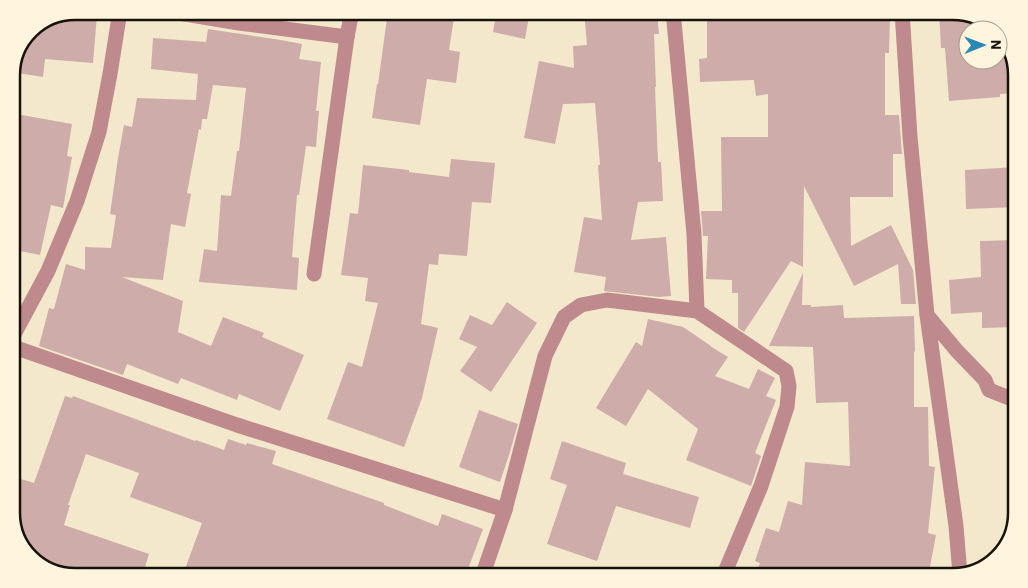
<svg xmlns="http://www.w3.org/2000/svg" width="1028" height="588" font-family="'IBM Plex Sans',sans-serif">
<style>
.building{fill:#cdacaa}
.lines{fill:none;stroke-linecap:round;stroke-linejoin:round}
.street{stroke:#be8a8d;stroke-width:15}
.rim{fill:none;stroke:#18130a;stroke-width:2.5}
</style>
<rect width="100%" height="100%" fill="#f4e8cc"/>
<g class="building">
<path d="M388,11H455L449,50L460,52L456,83L427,79L420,125L372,118L377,84H378Z"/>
<path d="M497,11H530L525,39L493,32Z"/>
<path d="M584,11H657L659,34H654L656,87H655L658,162H661L663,201L638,202L631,240L666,237L671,296L659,297L604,291L606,277L574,272L584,217L602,220L598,165H600L595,103L563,104L555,144L524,138L539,61L574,68L573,46L587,45Z"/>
<path d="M707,11H800V13L890,16L889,53H885V115H899L902,154H893V197H850L851,246L891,225L913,270L916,304H901L898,264L854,286L804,186L803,267L791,261L744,332L738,328V293H732V280L706,279L708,236H703L701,211H722L721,137H768V94L756,96L754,80L700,82L699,59L707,58Z"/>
<path d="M939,11H953L985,20L996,30H968V60H998V32L1006,40L1017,71V93L1000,94V97L949,101L945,48H941Z"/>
<path d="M73,12L97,15L93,63L45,59L43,77L11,72L30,30Z"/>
<path d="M208,29L281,40L302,44L299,59L321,62L316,111H319L316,147L306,146L299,195H297L292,257L299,258L297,290L199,282L204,249L217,251L221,195L231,196L237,151H239L246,88L213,85L207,119H202L201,130L199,129L187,193L191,194L185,227L171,224L163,280L122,277L183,301L178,332L211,346L223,317L264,333L262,337L304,355L280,411L239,394L237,400L181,378L178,384L127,364L123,375L39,346L49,308L54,309L66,264L85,270V247L111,248L116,215L110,214L118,158L124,125L132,127L137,98L196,100L198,74L151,69L153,38L206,42Z"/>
<path d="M11,113L72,124L67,156L72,157L63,208L51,205L40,255L15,250L16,244H11Z"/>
<path d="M451,159L495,163L491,203L472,202L467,256L439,254L438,265L429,264L421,324L438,328L422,398L404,447L327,419L348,362L362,367L378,303L365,301L368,278L341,275L350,213L358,214L363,165L409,170V172L449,177Z"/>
<path d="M1017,167V207L966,209L965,170Z"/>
<path d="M1017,240V327L982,328V312L951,314L949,280L981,277L980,241Z"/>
<path d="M803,273L802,305H811V307L843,305L844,318L914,316L915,351L914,352V407H928L929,466L935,467L928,533L936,535L928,577H755L760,563L755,561L766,528L779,532L788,501L802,505L805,462L850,466L848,402L816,403L813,347L769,346Z"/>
<path d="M507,302L537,323L491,392L460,371L477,347L459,339L470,315L492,325Z"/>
<path d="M648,319L683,327L711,346H710L728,357L715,376L749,389L758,369L775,378L766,396L776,400L755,453L761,456L751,486L686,460L698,429L648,389L626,426L596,408L636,342L642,346Z"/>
<path d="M65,396L72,398L73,396L195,441L196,440L224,450L228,439L246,445L247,443L276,451L272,464L384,503V505L438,526L442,514L483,529L465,577H182L202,523L130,497L139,473L86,454L68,505H70L64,525L149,554L142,577H75L43,568L20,545L11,517V476L34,483Z"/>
<path d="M479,410L518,424L509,455L500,482L459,467Z"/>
<path d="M562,441L626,463L623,474L699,497L690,528L616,506L597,561L547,544L567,485L550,479Z"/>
</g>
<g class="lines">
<g class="street">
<path d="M167,11L239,23L347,37"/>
<path d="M673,11L694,234L697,311"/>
<path d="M902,11L910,137L927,315L956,526L960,575"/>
<path d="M314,274L347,37L352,11"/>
<path d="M927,315L957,351L985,380L989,390L1017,401"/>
<path d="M11,340L48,271L77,201L99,132L110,74L120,11"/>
<path d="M11,346L237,425L505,510"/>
<path d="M482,577L505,510L545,356L564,317L581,305L607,300L697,311L786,371L789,386L787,407L761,486L723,577"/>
</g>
</g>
<path d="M0 0H1028V588H0ZM75 20H953A55 55 0 0 1 1008 75V513A55 55 0 0 1 953 568H75A55 55 0 0 1 20 513V75A55 55 0 0 1 75 20Z" fill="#fff5df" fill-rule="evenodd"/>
<path class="rim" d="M75 20H953A55 55 0 0 1 1008 75V513A55 55 0 0 1 953 568H75A55 55 0 0 1 20 513V75A55 55 0 0 1 75 20Z"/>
<g transform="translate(983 45) rotate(89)"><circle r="24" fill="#fff5df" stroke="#a39b8a"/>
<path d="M0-4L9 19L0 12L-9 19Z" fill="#2a8ab5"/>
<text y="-8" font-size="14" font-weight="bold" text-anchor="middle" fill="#18130a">N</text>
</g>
</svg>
